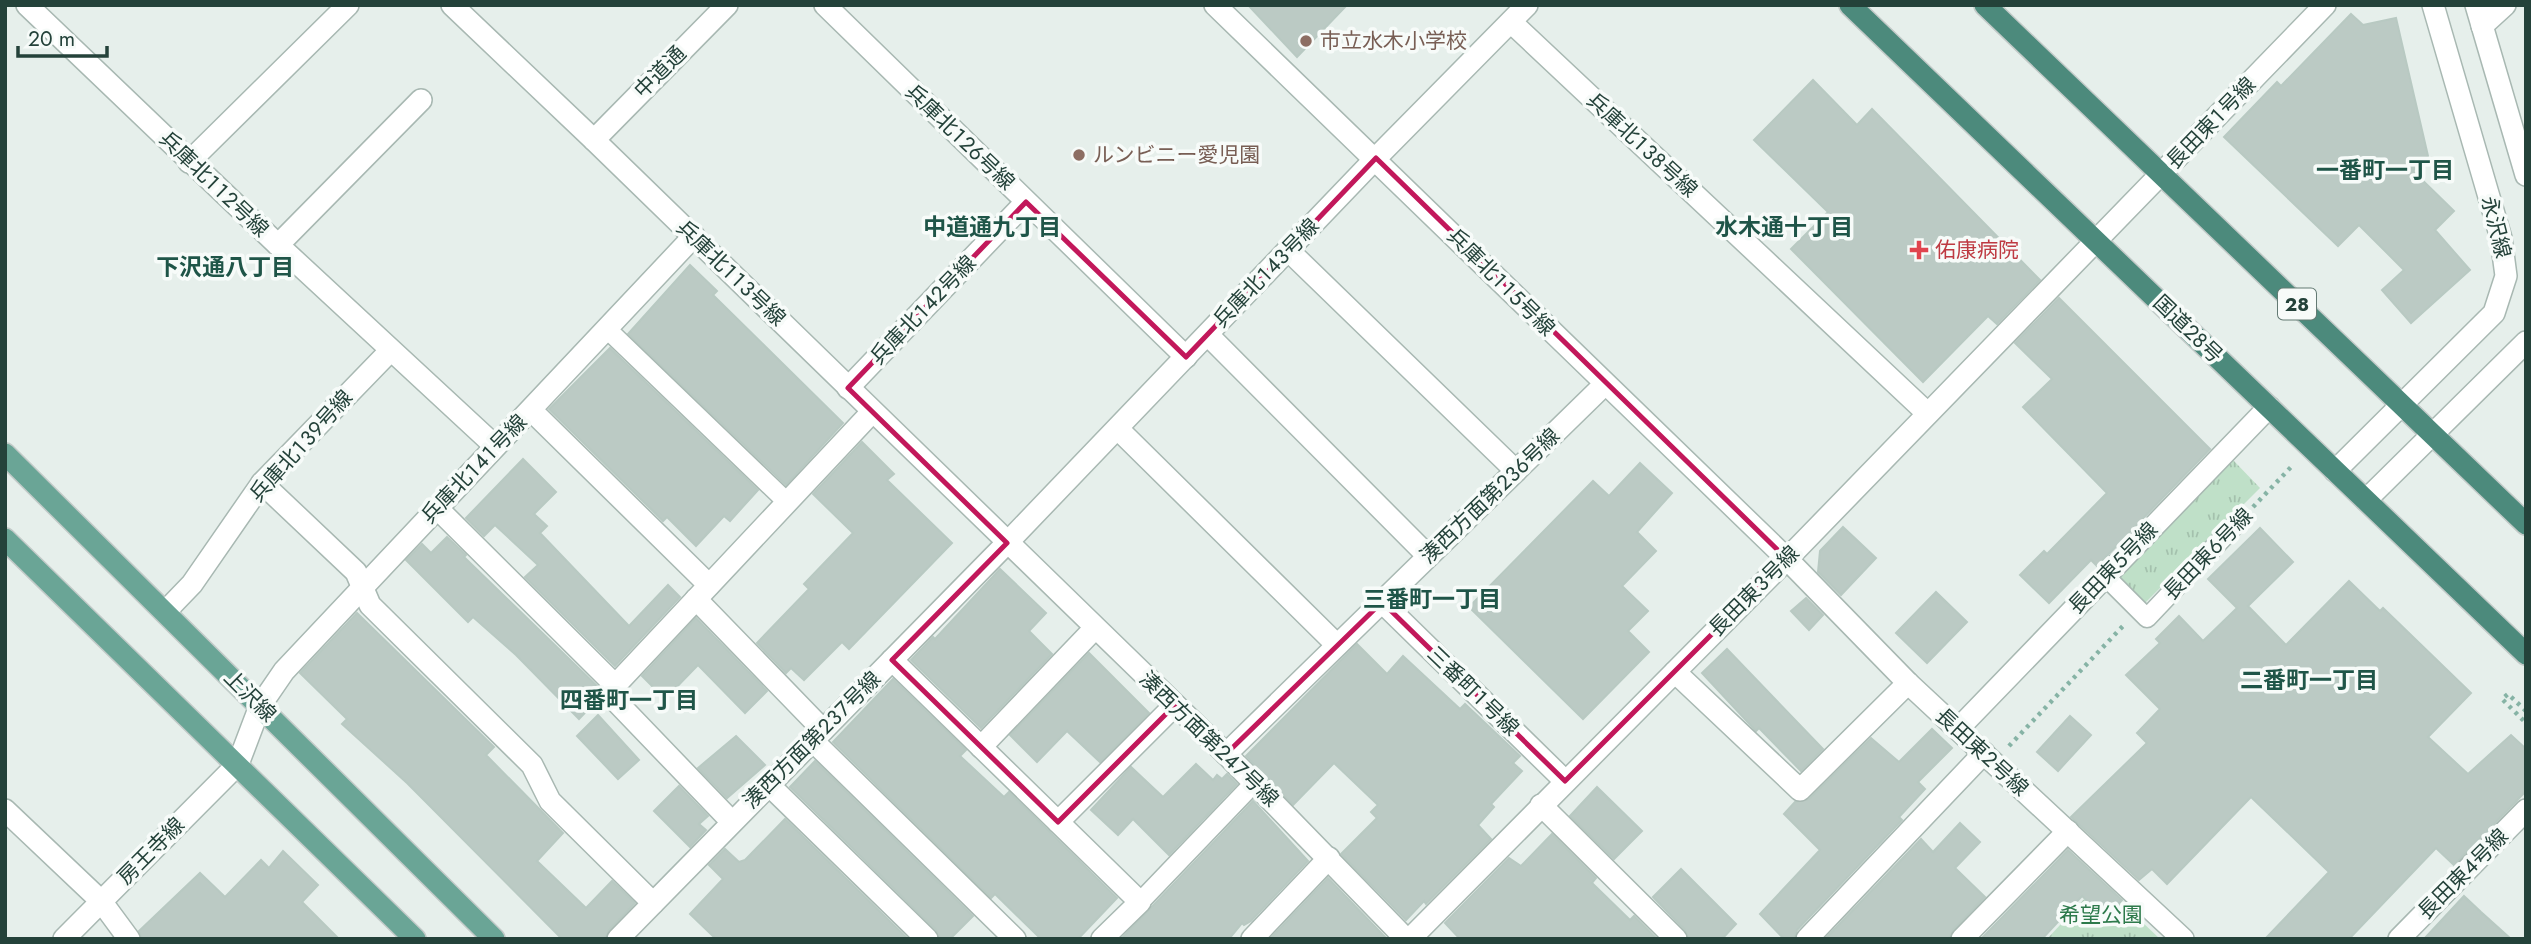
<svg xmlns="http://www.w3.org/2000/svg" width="2531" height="944" font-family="Jost,'Noto Sans JP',sans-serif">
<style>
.grass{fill:url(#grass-tufts)}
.building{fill:#bbcac4;stroke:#b8c9c2;stroke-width:2}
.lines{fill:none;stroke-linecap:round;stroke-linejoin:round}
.service-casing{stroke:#a8b8b2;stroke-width:21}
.minor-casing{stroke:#a8b8b2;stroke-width:24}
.tertiary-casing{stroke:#a8b8b2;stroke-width:24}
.primary-casing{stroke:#c2cac8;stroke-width:24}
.trunk-casing{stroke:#c2cac8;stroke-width:24}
.path{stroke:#86b3a5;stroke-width:4.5;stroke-dasharray:3.5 5;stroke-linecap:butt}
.service{stroke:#fff;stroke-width:18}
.minor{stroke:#fff;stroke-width:21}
.tertiary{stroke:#fff;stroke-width:21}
.primary{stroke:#6aa596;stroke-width:21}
.trunk{stroke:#4c8a7c;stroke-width:21}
.marked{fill:none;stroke:#c2185b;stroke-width:5;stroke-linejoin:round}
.education-dot{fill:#8d6e63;stroke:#f7fbf9;stroke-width:2.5}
.health-dot{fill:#e0444e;stroke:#f7fbf9;stroke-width:2.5}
.labels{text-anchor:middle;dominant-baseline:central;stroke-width:7;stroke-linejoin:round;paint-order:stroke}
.shield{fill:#f7fbf9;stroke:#637a73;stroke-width:2}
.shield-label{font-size:19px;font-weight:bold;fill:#24423a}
.education-label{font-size:21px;fill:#785e54;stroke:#f7fbf9;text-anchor:start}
.street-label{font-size:21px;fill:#24423a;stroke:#f7fbf9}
.health-label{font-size:21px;fill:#be3a42;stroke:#f7fbf9;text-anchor:start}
.park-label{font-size:21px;fill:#2d7a4b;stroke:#f7fbf9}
.neighbourhood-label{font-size:23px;font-weight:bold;fill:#1f5548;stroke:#f7fbf9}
</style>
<defs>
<pattern id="grass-tufts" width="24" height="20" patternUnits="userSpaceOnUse" patternTransform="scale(1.75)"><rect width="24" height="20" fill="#bfe0c8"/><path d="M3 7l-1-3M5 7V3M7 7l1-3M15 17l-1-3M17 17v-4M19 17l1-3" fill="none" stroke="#a4c1ad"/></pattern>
</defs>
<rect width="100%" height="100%" fill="#e6efeb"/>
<g class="grass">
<path d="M2233,460L2260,488L2144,604L2116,577Z"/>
<path d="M2100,882L2160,939H2047Z"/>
</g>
<g class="building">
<path d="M1248,5H1347L1297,57Z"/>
<path d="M2351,14L2363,25L2396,18L2428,156L2413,171L2454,211L2435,230L2470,270L2411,323L2382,290L2404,270L2359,225L2338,246L2224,137L2277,82L2281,86Z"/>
<path d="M1813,80L1857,125L1872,109L2040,280L1997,324L1988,316L1923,382L1791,249L1828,212L1754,140Z"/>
<path d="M690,265L717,291L713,295L843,423L786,485L628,334Z"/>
<path d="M2059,298L2210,449L2097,566L2091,560L2049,603L2020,575L2044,551L2047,554L2107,493L2023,407L2052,379L2015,343Z"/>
<path d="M610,348L758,490L730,521L724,516L696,546L667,517L663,521L549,409Z"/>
<path d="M862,442L894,474L887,480L952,543L849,649L842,642L804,680L791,668L786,673L757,643L809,589L804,584L853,533L813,494Z"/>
<path d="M523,459L556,492L534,514L547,526L540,533L629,626L668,585L680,597L615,666L525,577L538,565L495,525L484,536L466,518Z"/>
<path d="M1640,463L1672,493L1637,532L1656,551L1622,586L1648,611L1628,631L1649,652L1583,719L1469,607L1593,481L1609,496Z"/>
<path d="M1843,527L1876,558L1841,595L1818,572L1820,551Z"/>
<path d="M2260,528L2293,562L2248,606L2286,645L2349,581L2380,611L2383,608L2471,693L2428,737L2468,774L2511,735L2526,749V791L2454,865L2436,848L2349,939H2265L2329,872L2251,797L2167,884L2152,869L2139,880L2071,817L2147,743L2137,733L2160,709L2126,675L2160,643L2156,639L2179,616L2203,641L2237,608L2208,579Z"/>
<path d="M447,537L466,555L464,557L597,686V700L579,719L516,655L473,617L468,622L406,560L422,544L431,553Z"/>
<path d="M1000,569L1046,613L1029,631L1052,654L981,728L911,660L933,637L935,639Z"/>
<path d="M1936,592L1967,622L1927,663L1896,633Z"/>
<path d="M1806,598L1823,615L1809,630L1791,611Z"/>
<path d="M357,613L494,747L486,755L563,833L537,861L586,908L612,881L635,903L609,930L605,939H562L407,783L342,724L347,719L300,673Z"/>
<path d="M696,618L767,691L745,713L698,665L665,699L642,676Z"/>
<path d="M1357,644L1387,674L1403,656L1460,709L1465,704L1520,756L1513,763L1522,771L1491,804L1494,807L1478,825L1491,839L1426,904L1424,901L1406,920L1341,854L1377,818L1371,812L1378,805L1334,763L1293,805L1246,756Z"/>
<path d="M1727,649L1823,749L1801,771L1759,728L1756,731L1702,673Z"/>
<path d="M1089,653L1149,713L1100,762L1067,731L1037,762L1010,735Z"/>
<path d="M893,679L966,750L960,756L1004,797L1009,792L1117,898L1078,939H1041L995,894L991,898L833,742Z"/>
<path d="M598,715L639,760L618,779L577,736Z"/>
<path d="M2070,716L2091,735L2058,771L2037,752Z"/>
<path d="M1932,729L1952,748L1918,782L1925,789L1899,817L1902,820L1797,930L1794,939H1784L1760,914L1820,850L1784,814L1795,802L1809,799L1871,738L1899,762Z"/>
<path d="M736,736L765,765L727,798L698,768Z"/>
<path d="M815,761L973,916L950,939H940L936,930L790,787Z"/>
<path d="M1196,764L1213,780L1217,775L1222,779L1227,774L1237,784L1169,855L1133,819L1118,835L1091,810L1131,767L1163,797Z"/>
<path d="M679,786L708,816L699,824L706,830L690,847L654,811Z"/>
<path d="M1597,787L1642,831L1614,859L1570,816Z"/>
<path d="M1253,801L1308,861L1251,921L1244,925L1242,923L1229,939H1121Z"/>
<path d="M785,819L907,938L716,939L690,914L723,879L709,865L725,849L739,862L745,860Z"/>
<path d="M1960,823L1980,842L1955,868L1985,897L1953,930L1949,939H1825L1921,839L1933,852Z"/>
<path d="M1552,834L1596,878L1592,883L1630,920L1634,916L1657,939H1460L1445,923L1509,858L1521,866Z"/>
<path d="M2068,850L2122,900L2106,918L2082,896L2042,939H1981Z"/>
<path d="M283,851L318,885L302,902L339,939H142L139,931L200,873L225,897L261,860L269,868Z"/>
<path d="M1681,869L1736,924L1722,939H1689L1685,930L1653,897Z"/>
<path d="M1328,878L1387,939H1270Z"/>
<path d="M2464,896L2481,912L2511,939H2424Z"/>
</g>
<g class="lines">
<g class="service-casing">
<g id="service">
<path d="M607,329L787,502"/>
<path d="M2105,576L2147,618L2237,523"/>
<path d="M1140,902L1254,783"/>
</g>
</g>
<g class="minor-casing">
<g id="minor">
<path d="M27,5L278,245L495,446"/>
<path d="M452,5L594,140L1226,754L1406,939"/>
<path d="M825,5L1186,357"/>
<path d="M1215,5L1787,559L1908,683L2183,939"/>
<path d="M1511,22L1926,412"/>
<path d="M2482,26L2505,5"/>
<path d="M594,140L727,5"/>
<path d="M189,162L348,5"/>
<path d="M278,245L421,100"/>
<path d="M1288,250L1516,471"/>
<path d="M1208,335L1428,556"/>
<path d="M848,388L1026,202"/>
<path d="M531,410L709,585"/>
<path d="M1118,429L1337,645"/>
<path d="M262,483L356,572L370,605L532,765L550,801L653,903"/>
<path d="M437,508L615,685"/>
<path d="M696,599L823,730"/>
<path d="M1382,602L1565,781"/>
<path d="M165,612L192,584L262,483L390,351"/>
<path d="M892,660L1140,902L1102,939"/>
<path d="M1675,672L1800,790L1908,683"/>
<path d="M260,706L284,671L694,236"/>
<path d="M1958,729L2269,407"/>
<path d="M813,741L1015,939"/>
<path d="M981,747L1095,628"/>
<path d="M1226,754L1604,385"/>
<path d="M769,785L927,939"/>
<path d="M1541,805L1676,939"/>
<path d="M5,810L101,901L129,939"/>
<path d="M731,821L608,693L872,412"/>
<path d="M1058,822L1175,705"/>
<path d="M618,939L1007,543L1376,158L1527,5"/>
<path d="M1252,939L1329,858"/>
<path d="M1410,939L1787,559L2325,5"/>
<path d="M1807,939L1984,753"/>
<path d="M1962,939L2068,831"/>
<path d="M2399,939L2526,810"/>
</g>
</g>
<g class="tertiary-casing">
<g id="tertiary">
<path d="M2476,5L2526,175"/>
<path d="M2335,471L2494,313L2506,276L2501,238L2433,5"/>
<path d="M2366,500L2526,342"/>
<path d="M64,939L238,764L260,706"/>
</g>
</g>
<g class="primary-casing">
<g id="primary">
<path d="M5,454L494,939"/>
<path d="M5,539L415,939"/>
</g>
</g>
<g class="trunk-casing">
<g id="trunk">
<path d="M1850,5L2526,654"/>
<path d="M1985,5L2526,524"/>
</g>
</g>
<g class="path">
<path d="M2253,507L2293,465"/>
<path d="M2526,711L2508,694L2502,699L2526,723"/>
<path d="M2009,746L2123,626"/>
</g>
<use href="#service" class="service"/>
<use href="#minor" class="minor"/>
<use href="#tertiary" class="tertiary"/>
<use href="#primary" class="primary"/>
<use href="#trunk" class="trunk"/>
</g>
<path class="marked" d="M1376,158L1787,559L1565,781L1382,602L1226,754L1175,705L1058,822L892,660L1007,543L848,388L1026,202L1186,357Z"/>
<g class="education-dot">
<circle cx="1306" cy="41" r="7"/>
<circle cx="1079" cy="155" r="7"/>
</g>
<path class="health-dot" d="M1915.5 239.5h7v7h7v7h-7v7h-7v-7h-7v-7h7z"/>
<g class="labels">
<rect class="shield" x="2278" y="288.5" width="38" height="31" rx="5"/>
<g class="shield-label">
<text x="2297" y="304">28</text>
</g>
<g class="education-label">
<text x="1320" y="41">市立水木小学校</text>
<text x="1093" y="155">ルンビニー愛児園</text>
</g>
<g class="street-label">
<text transform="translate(660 72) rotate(-45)">中道通</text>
<text transform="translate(2211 123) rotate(-46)">長田東１号線</text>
<text transform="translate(960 137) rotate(44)">兵庫北１２６号線</text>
<text transform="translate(1642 145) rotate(43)">兵庫北１３８号線</text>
<text transform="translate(214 184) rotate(44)">兵庫北１１２号線</text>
<text transform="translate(2496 227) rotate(76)">永沢線</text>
<text transform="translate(731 273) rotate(44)">兵庫北１１３号線</text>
<text transform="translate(1266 273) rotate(-46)">兵庫北１４３号線</text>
<text transform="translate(1501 282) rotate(45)">兵庫北１１５号線</text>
<text transform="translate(923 310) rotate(-46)">兵庫北１４２号線</text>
<text transform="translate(2188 329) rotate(44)">国道28号</text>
<text transform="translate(301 446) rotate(-48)">兵庫北１３９号線</text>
<text transform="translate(474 469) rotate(-46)">兵庫北１４１号線</text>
<text transform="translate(1490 496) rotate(-44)">湊西方面第２３６号線</text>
<text transform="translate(2208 554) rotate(-46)">長田東６号線</text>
<text transform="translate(2113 568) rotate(-46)">長田東５号線</text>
<text transform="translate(1754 591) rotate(-45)">長田東３号線</text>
<text transform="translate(1473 691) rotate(44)">三番町１号線</text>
<text transform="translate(250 696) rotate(45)">上沢線</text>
<text transform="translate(1209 739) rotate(44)">湊西方面第２４７号線</text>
<text transform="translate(812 740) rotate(-45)">湊西方面第２３７号線</text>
<text transform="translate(1982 752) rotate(43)">長田東２号線</text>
<text transform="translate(151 851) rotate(-45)">房王寺線</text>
<text transform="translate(2463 874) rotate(-45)">長田東４号線</text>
</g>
<g class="health-label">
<text x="1935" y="250">佑康病院</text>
</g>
<g class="park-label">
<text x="2101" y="915">希望公園</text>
</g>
<g class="neighbourhood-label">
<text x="2385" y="170">一番町一丁目</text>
<text x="992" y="227">中道通九丁目</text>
<text x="1784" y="227">水木通十丁目</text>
<text x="225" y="267">下沢通八丁目</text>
<text x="1432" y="599">三番町一丁目</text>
<text x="2309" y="680">二番町一丁目</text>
<text x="629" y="700">四番町一丁目</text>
</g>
</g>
<rect width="2531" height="944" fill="none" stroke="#24423a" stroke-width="14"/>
<path d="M18 46v10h89v-10" fill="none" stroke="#24423a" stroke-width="3.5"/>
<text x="28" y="46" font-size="21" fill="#24423a" stroke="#f7fbf9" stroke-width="5" paint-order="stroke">20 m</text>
</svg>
